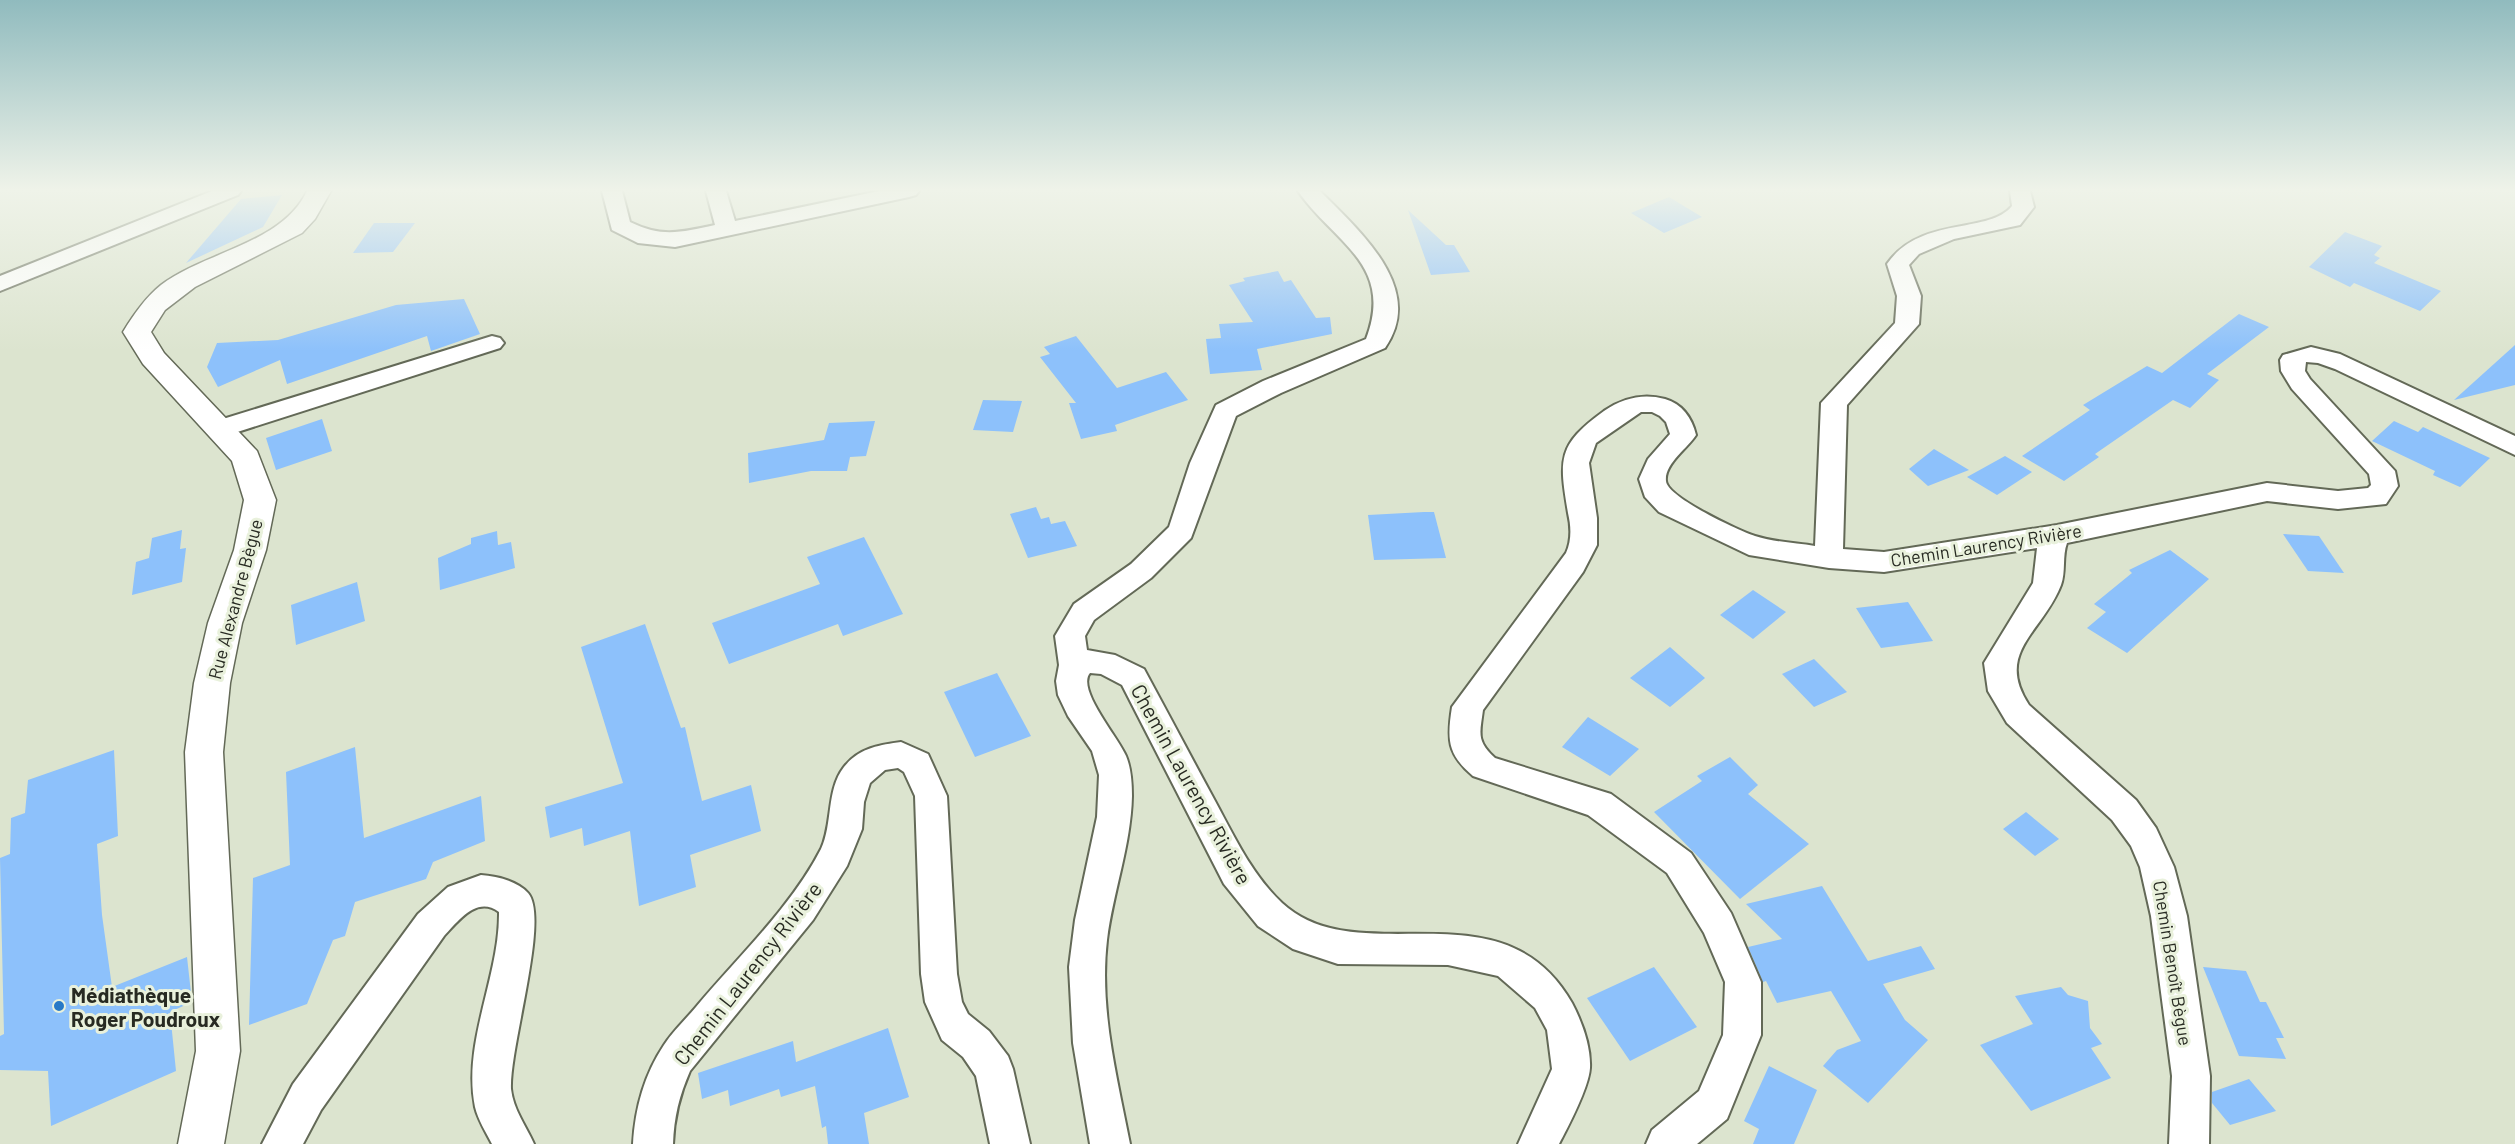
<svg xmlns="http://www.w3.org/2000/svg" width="2515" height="1144" font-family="Barlow,sans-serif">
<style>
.building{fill:#8dc1fb}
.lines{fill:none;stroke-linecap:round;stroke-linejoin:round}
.street-casing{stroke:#636957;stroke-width:4}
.secondary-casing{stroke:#636957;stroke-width:3}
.street{fill:#fff;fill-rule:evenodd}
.secondary{fill:#fff;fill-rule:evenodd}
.poi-dot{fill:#2779c7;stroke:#e9f1dc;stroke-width:2}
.labels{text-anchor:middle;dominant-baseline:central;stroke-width:6;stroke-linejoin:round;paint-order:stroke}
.street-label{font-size:18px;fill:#272a22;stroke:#e9f1dc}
.near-street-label{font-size:21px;fill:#272a22;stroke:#e9f1dc}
.near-poi-label{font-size:21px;font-weight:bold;fill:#272a22;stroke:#e9f1dc;text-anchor:start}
</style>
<rect width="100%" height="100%" fill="#dce4cf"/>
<g class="building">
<path d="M282,195L263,227L186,263L241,199Z"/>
<path d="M1669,197L1702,217L1664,233L1631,213Z"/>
<path d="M1408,210L1446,245H1454L1470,272L1431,275Z"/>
<path d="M374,223H415L393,252L353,253Z"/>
<path d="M2345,232L2382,246L2374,255L2380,258L2374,263L2441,291L2420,311L2354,283L2350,287L2309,267Z"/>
<path d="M1278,271L1284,282L1291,280L1316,318L1330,317L1332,334L1257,349L1262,370L1210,374L1206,339L1221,338L1219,324L1253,322L1229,285L1245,281L1243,278Z"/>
<path d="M464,299L480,334L431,351L427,336L287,384L280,360L218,387L207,367L217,343L278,340L396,305Z"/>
<path d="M2239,314L2269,327L2207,374L2219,380L2190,408L2173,400L2095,454L2099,457L2064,481L2022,456L2090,410L2083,405L2147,366L2162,373Z"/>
<path d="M1076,336L1117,388L1166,372L1188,400L1115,425L1117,431L1081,439L1069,403H1076L1040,357L1050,354L1044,347Z"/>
<path d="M2515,345V385L2454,400Z"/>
<path d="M983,400L1022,401L1013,432L973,430Z"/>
<path d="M322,419L332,451L276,470L266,438Z"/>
<path d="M875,421L866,456L850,457L847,471H811L749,483L748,453L824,440L829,423Z"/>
<path d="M2394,421L2418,432L2423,427L2490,458L2460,487L2433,475L2435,471L2372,441Z"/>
<path d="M1934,449L1969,470L1928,486L1909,469Z"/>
<path d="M2005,456L2032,472L1997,495L1967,477Z"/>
<path d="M1036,507L1041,519L1049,517L1051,524L1065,521L1077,546L1028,558L1010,514Z"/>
<path d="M1424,512H1434L1446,558L1374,560L1368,515Z"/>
<path d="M182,530L180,549L186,548L182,582L132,595L136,562L149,558L152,538Z"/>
<path d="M497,531L498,545L511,542L515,568L440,590L438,558L471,544V538Z"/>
<path d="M2283,534L2319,536L2344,573L2308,571Z"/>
<path d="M864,537L903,614L843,636L838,624L729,664L712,623L820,584L807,557Z"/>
<path d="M2170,550L2209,579L2127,653L2087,628L2106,612L2094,604L2132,573L2129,570Z"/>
<path d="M357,582L365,621L296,645L291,605Z"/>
<path d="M1753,590L1786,612L1753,639L1720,615Z"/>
<path d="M1908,602L1933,641L1881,648L1856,608Z"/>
<path d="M645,624L681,728L685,727L702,801L751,785L761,831L690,855L696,887L639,906L630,831L584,846L582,828L550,838L545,807L623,783L581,647Z"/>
<path d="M1670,647L1705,678L1670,707L1630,678Z"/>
<path d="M1814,659L1847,692L1814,707L1782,674Z"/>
<path d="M997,673L1031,736L975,757L944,692Z"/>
<path d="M1588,717L1639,749L1610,776L1562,747Z"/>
<path d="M355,747L364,838L481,796L485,841L433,862L426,879L355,902L345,936L333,940L307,1004L249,1025L253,878L290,865L286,772Z"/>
<path d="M114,750L118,836L97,844L102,915L112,987L187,957L192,1002L170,1012L176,1071L51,1126L48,1071L0,1070V1036L4,1034L0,858L10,854L11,818L25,813L28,780Z"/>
<path d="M1730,757L1758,785L1748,794L1809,844L1740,899L1654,812L1702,781L1697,776Z"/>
<path d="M2026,812L2059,839L2035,856L2003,829Z"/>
<path d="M1822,886L1868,961L1921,946L1935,969L1883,984L1905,1020L1928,1040L1868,1103L1823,1066L1837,1050L1861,1041L1831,991L1777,1003L1766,981L1763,982L1748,947L1782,939L1746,904Z"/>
<path d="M1654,967L1697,1027L1630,1061L1587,998Z"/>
<path d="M2203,967L2246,971L2260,1002H2266L2284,1038H2276L2286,1059L2239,1056Z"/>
<path d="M2061,987L2068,995L2088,1001L2090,1028L2102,1044L2091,1048L2111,1078L2031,1111L1980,1045L2033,1024L2015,996Z"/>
<path d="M888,1028L909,1097L864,1113L869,1144H828L826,1126L822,1128L815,1086L781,1097L779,1089L730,1106L728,1090L702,1099L698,1073L793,1041L796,1062Z"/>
<path d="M1769,1066L1817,1090L1794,1144H1753L1759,1129L1744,1121Z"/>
<path d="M2249,1079L2276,1111L2230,1125L2212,1103V1092Z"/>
</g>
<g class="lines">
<g class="street-casing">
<g id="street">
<path d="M212,191H241L238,195L0,291V276Z"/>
<path d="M602,191H622L630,222C663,238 681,232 715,225L706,191H726L735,221L879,191H919L916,195L909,197L675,247L638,243L612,230Z"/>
<path d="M1298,191H1320C1358,230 1427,288 1385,348L1281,393L1236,416L1191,538L1151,578L1094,620L1085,636L1087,650L1115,655L1144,669C1168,713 1191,757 1215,801C1234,836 1252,875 1282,903C1360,975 1502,880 1572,1003C1582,1022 1591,1047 1590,1068C1589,1087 1568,1127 1559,1144H1518L1552,1069L1547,1030L1535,1008L1498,976L1448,965L1338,964L1293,949L1258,926L1224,884L1122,685L1101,674L1090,673C1076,689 1118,737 1126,756C1131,768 1132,783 1132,796C1131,845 1113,892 1107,940C1099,1009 1117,1077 1130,1144H1090L1073,1043L1069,967L1075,920L1097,817L1099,775L1092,751L1068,716L1058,695L1056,681L1059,665L1055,636L1074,604L1131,564L1169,527L1190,463L1216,405L1263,381L1366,339C1395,264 1333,242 1298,191Z"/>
<path d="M2010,191H2030L2034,207L2020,225L1954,239L1919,254L1909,265L1921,296L1919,324L1847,405L1843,549L1884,552L2057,525L2267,483L2338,491L2368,488L2371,485L2369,474L2292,389L2281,371L2280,360L2283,355L2311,347L2340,354L2515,436V455L2335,369L2318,363L2306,362L2305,371L2310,379L2395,471L2398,486L2386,504L2338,509L2267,501L2067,543C2062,556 2066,572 2061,585C2043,632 1994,652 2029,705L2136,800L2156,828L2174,867L2187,916L2210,1076L2209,1144H2169L2172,1076L2151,916L2140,867L2131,846L2112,820L2007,723L1988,691L1984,663L2033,583L2037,548L1884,572L1829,568L1749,555L1659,512L1645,497L1639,479L1648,459L1670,434L1666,422L1660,416L1652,412H1641L1596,443L1589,463L1597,518V545L1583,572L1483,710C1480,733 1476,741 1495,758L1611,794L1691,853L1731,913L1761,982V1035L1727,1119L1697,1144H1646L1652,1130L1699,1091L1723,1035L1725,982L1704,933L1667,873L1588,815L1473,776C1447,754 1447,739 1452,707L1566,553C1572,540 1571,526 1568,513C1559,459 1557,445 1604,411C1623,398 1643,393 1665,399C1682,404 1692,418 1696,435C1688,448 1664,464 1666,481C1667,497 1739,531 1755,536C1774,542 1796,543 1815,546L1821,403L1895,323L1897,296L1887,264C1921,215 1988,235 2012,206Z"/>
<path d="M492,336L500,338L504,343L500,348L228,435L219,437L210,435L206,429L210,423Z"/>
<path d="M901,742L928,754L947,796L957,974L962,1002L968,1014L989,1031L1008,1056L1013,1069L1030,1144H990L976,1076L963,1057L942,1040L925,1002L921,974L915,796L904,772L898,768L885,770L870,783L864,802L862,829L847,866L813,920L690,1071C679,1096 674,1117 673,1144H633C635,1109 644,1075 664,1045C673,1031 686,1019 696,1007C737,958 792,906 821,849C833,824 826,790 844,767C859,748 879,745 901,742Z"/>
<path d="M481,875C497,876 517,881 528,893C550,918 509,1048 511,1089C513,1109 526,1126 534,1144H492C486,1132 478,1120 475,1107C462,1042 500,976 499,912C477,895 458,921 444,936L321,1110L303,1144H262L293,1084L418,914L448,887Z"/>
</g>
</g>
<g class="secondary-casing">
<path id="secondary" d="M307,191H331L315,219L302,233L195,287L165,310L151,332L164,353L257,451L276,500L266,550L242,623L230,683L223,752L240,1051L224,1144H178L196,1051L185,752L194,683L208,623L234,550L244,500L232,461L143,364L123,332C134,314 145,298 161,285C206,251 282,244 307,191Z"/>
</g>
<use href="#street" class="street"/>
<use href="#secondary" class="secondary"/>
</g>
<linearGradient id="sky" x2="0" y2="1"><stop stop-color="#90bbbe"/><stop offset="0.54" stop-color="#eff3e9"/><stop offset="1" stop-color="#eff3e9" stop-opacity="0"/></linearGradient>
<rect width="2515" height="351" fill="url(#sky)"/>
<circle class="poi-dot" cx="59" cy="1006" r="6"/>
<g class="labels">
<g class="street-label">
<text transform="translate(1986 545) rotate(-9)">Chemin Laurency Rivière</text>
<text transform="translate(235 599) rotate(-75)">Rue Alexandre Bègue</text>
<text transform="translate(2173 963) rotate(81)">Chemin Benoît Bègue</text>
</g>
<g class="near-street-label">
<text transform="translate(1192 784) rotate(61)">Chemin Laurency Rivière</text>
<text transform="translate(747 973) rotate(-52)">Chemin Laurency Rivière</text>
</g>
<g class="near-poi-label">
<text x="71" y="994">Médiathèque<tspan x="71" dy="24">Roger Poudroux</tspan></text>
</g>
</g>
</svg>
